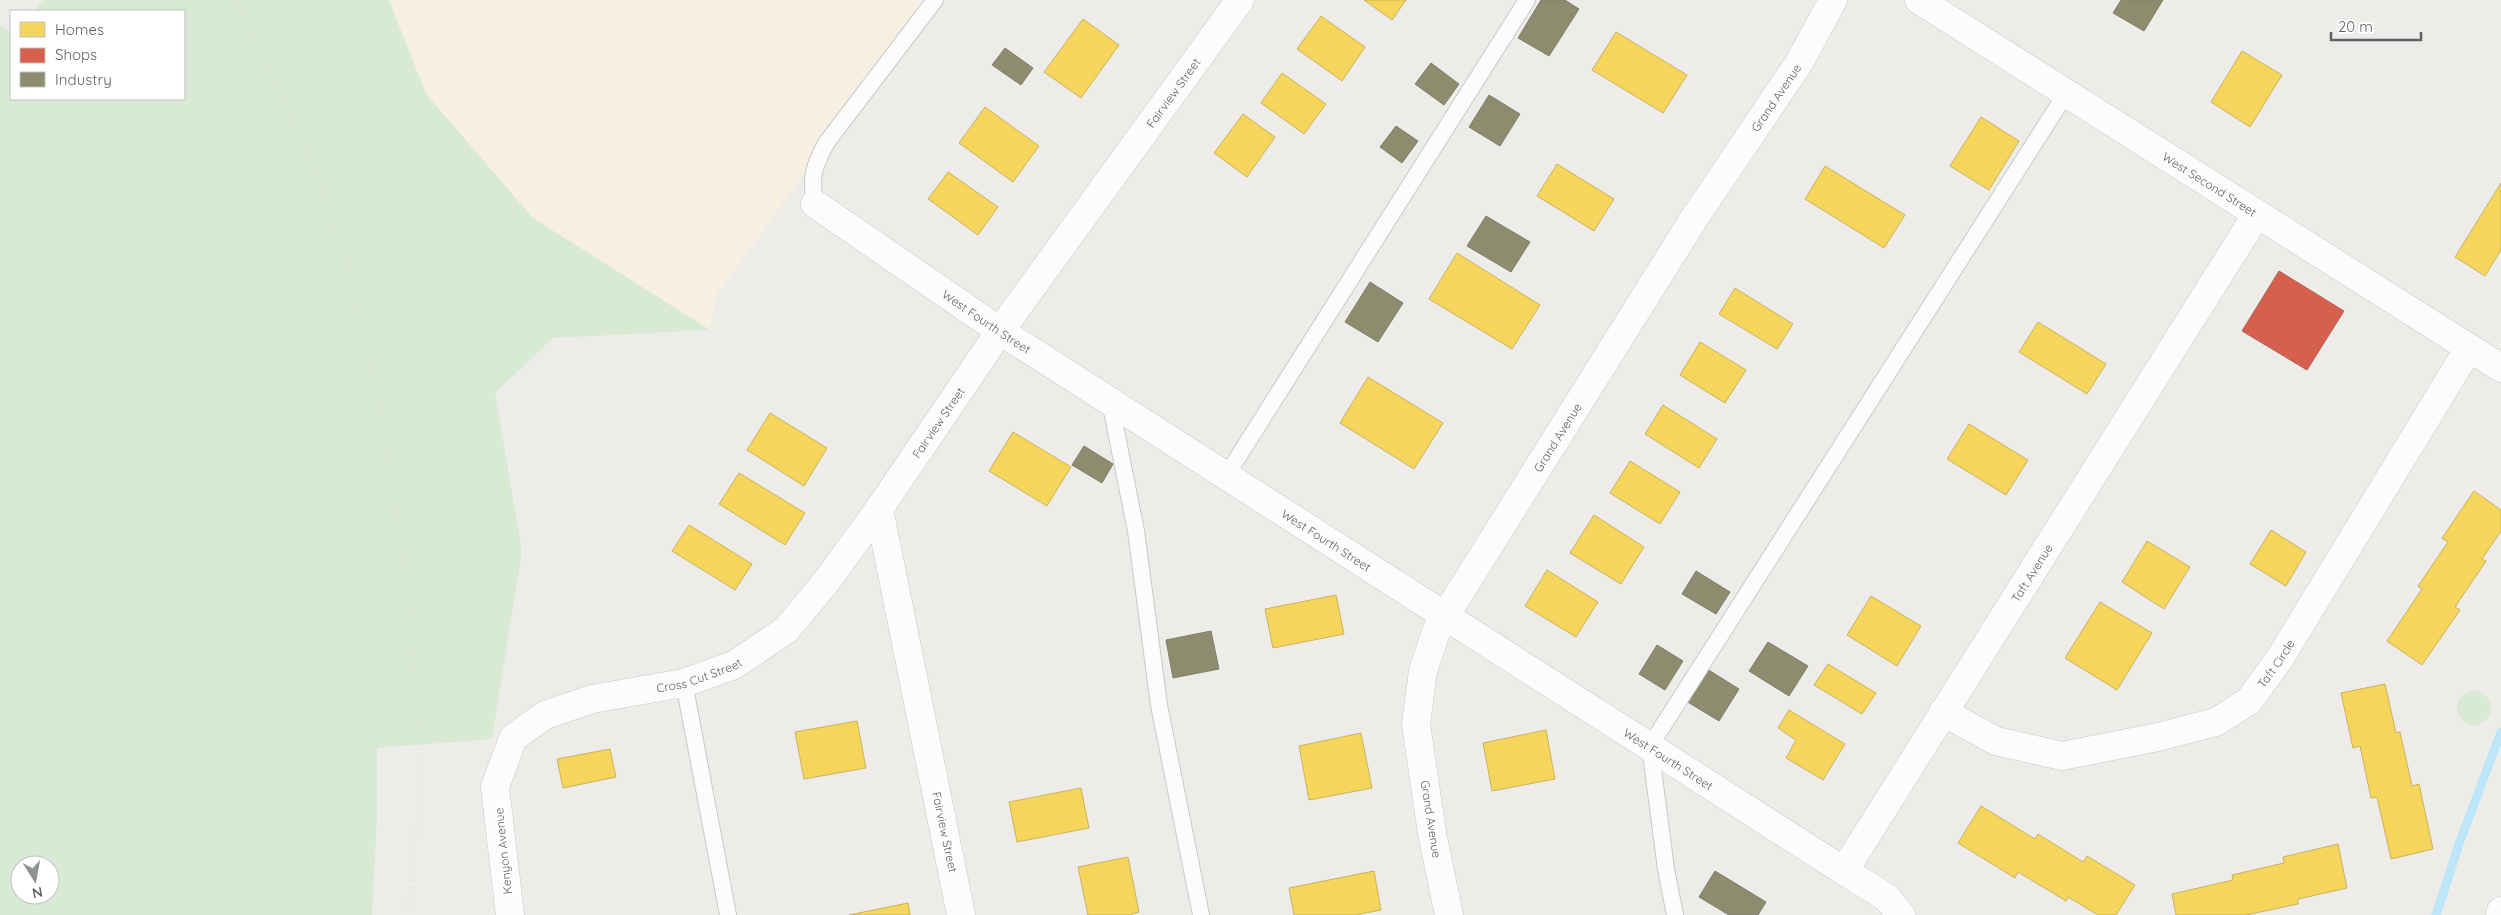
<svg xmlns="http://www.w3.org/2000/svg" width="2501" height="915" font-family="Quicksand,sans-serif">
<style>
.commercial{fill:#f7efe2}
.green{fill:#d9ead4;fill-rule:evenodd}
.homes{fill:#f6d55c;stroke:#c8b35f}
.shops{fill:#d6604d;stroke:#b26155}
.industry{fill:#8c8c6e;stroke:#7e806c}
.lines{fill:none;stroke-linecap:round;stroke-linejoin:round}
.stream{stroke:#bde6f8;stroke-width:9}
.service-casing{stroke:#cac9c9;stroke-width:18}
.minor-casing{stroke:#cac9c9;stroke-width:29}
.secondary-casing{stroke:#c9c9c9;stroke-width:29}
.service{stroke:#fcfcfc;stroke-width:16}
.minor{stroke:#fcfcfc;stroke-width:28}
.secondary{stroke:#fcfcfc;stroke-width:28}
.rail{stroke:#e3e4e3;stroke-width:4;stroke-dasharray:1 6;stroke-linecap:butt}
.labels{text-anchor:middle;dominant-baseline:central;stroke-width:5;stroke-linejoin:round;paint-order:stroke}
.street-label{font-size:12px;fill:#5e6367;stroke:#fff}
</style>
<rect width="100%" height="100%" fill="#eeece8"/>
<path class="commercial" d="M389,0H935L827,142L716,296L710,330L533,218L426,94Z"/>
<g class="green">
<path d="M43,0H389L426,94L533,218L710,330L553,338L495,393L522,551L492,739L377,748V818L372,915H0V24L11,33V99H184V11H34ZM20,865H50V895H20Z"/>
<circle cx="2474" cy="708" r="17"/>
</g>
<g class="homes">
<path d="M1364,0H1406L1392,20Z"/>
<path d="M1321,16L1365,47L1342,81L1297,49Z"/>
<path d="M1083,19L1119,45L1081,98L1044,72Z"/>
<path d="M1616,32L1687,75L1663,113L1592,70Z"/>
<path d="M2242,51L2282,75L2250,127L2211,102Z"/>
<path d="M1282,73L1326,104L1304,134L1261,103Z"/>
<path d="M985,107L1039,146L1013,182L959,143Z"/>
<path d="M1243,114L1275,137L1247,177L1214,153Z"/>
<path d="M1981,117L2019,141L1989,190L1950,166Z"/>
<path d="M1557,164L1614,199L1594,231L1537,196Z"/>
<path d="M1825,166L1905,215L1884,248L1805,199Z"/>
<path d="M948,172L998,207L978,235L928,199Z"/>
<path d="M2501,183V250L2485,276L2455,257Z"/>
<path d="M1457,253L1540,305L1512,349L1429,299Z"/>
<path d="M1735,288L1793,324L1777,349L1719,314Z"/>
<path d="M2038,322L2106,364L2087,394L2019,352Z"/>
<path d="M1700,342L1746,370L1725,403L1680,375Z"/>
<path d="M1368,377L1443,423L1414,469L1340,423Z"/>
<path d="M1663,405L1717,439L1699,468L1645,434Z"/>
<path d="M770,413L827,448L804,486L747,450Z"/>
<path d="M1969,424L2028,460L2006,495L1947,459Z"/>
<path d="M1013,432L1071,467L1047,506L989,471Z"/>
<path d="M1630,461L1680,492L1660,524L1610,493Z"/>
<path d="M739,473L805,513L785,545L719,504Z"/>
<path d="M2474,491L2501,510V531L2482,559L2486,561L2455,607L2460,610L2422,665L2387,641L2422,589L2418,586L2448,542L2442,538Z"/>
<path d="M1594,515L1644,547L1621,584L1570,553Z"/>
<path d="M689,525L752,564L735,590L672,551Z"/>
<path d="M2271,530L2306,552L2286,586L2250,564Z"/>
<path d="M2147,541L2190,567L2164,609L2122,582Z"/>
<path d="M1547,570L1598,602L1576,637L1525,606Z"/>
<path d="M1336,595L1344,634L1273,648L1265,609Z"/>
<path d="M1871,596L1921,626L1897,666L1847,635Z"/>
<path d="M2100,602L2152,633L2117,690L2065,658Z"/>
<path d="M1828,664L1876,693L1862,714L1814,685Z"/>
<path d="M2385,684L2396,733L2400,732L2412,786L2419,784L2433,849L2391,859L2377,797L2371,798L2360,746L2353,748L2341,693Z"/>
<path d="M1789,710L1845,744L1823,780L1786,758L1796,740L1778,728Z"/>
<path d="M857,721L866,768L804,779L795,732Z"/>
<path d="M1546,730L1555,779L1492,791L1483,743Z"/>
<path d="M1361,733L1372,788L1309,800L1299,746Z"/>
<path d="M610,749L616,777L563,788L557,759Z"/>
<path d="M1081,788L1089,828L1017,842L1009,802Z"/>
<path d="M1981,806L2035,839L2038,834L2083,862L2087,856L2135,885L2116,915H2098L2068,897L2066,901L2018,872L2015,878L1958,843Z"/>
<path d="M2338,844L2347,888L2298,899V904L2246,915H2176L2172,894L2233,880L2232,875L2284,863L2283,857Z"/>
<path d="M1128,857L1139,912L1130,915H1088L1078,867Z"/>
<path d="M1374,871L1381,910L1355,915H1294L1289,888Z"/>
<path d="M908,903L910,915H849Z"/>
</g>
<path class="shops" d="M2279,271L2344,311L2307,370L2242,331Z"/>
<g class="industry">
<path d="M1541,0H1565L1579,9L1549,56L1518,38Z"/>
<path d="M2121,0H2163L2144,31L2113,13Z"/>
<path d="M1005,48L1033,68L1021,85L992,65Z"/>
<path d="M1431,63L1459,84L1444,105L1415,84Z"/>
<path d="M1489,95L1520,114L1500,146L1469,127Z"/>
<path d="M1396,126L1418,141L1402,163L1380,147Z"/>
<path d="M1486,216L1530,242L1511,272L1467,246Z"/>
<path d="M1370,282L1403,303L1378,342L1345,322Z"/>
<path d="M1084,446L1113,464L1102,483L1072,465Z"/>
<path d="M1696,571L1730,592L1716,614L1682,594Z"/>
<path d="M1211,631L1219,669L1173,678L1166,640Z"/>
<path d="M1768,642L1808,666L1789,696L1749,671Z"/>
<path d="M1657,645L1683,661L1665,690L1639,674Z"/>
<path d="M1707,669L1739,689L1719,721L1686,701Z"/>
<path d="M1715,871L1766,902L1758,915H1729L1699,897Z"/>
</g>
<g class="lines">
<path class="stream" d="M2436,915L2459,844L2501,732"/>
<g class="service-casing">
<g id="service">
<path d="M815,204C810,177 814,165 827,142L935,0"/>
<path d="M1110,401L1136,531L1159,705L1201,915"/>
<path d="M1226,476L1527,0"/>
<path d="M684,683L728,915"/>
<path d="M1675,915L1666,869L1650,746L2067,92"/>
</g>
</g>
<g class="minor-casing">
<g id="minor">
<path id="s1" d="M815,204L1000,331L1844,871"/>
<path id="s2" d="M1943,712L1996,741L2062,756L2158,737L2216,722L2249,701L2280,658L2469,348"/>
<path id="s3" d="M510,915L495,787L513,738L545,715L592,699L684,683L734,665L786,630L826,582L879,509"/>
<path id="s4" d="M961,915L879,509L1000,331L1240,0"/>
<path id="s5" d="M1449,915L1432,833L1416,724L1423,671L1437,629L1695,217L1799,63L1833,0"/>
<path id="s6" d="M1901,915L1886,897L1844,871L2257,214"/>
</g>
</g>
<g class="secondary-casing">
<g id="secondary">
<path id="s7" d="M1919,0L2501,368"/>
<path d="M2500,915L2501,911"/>
</g>
</g>
<use href="#service" class="service"/>
<use href="#minor" class="minor"/>
<use href="#secondary" class="secondary"/>
<path class="rail" d="M236,0L310,156L351,274L385,436L411,616L421,791L407,915"/>
</g>
<g class="labels">
<g class="street-label">
<text stroke="none"><textPath href="#s4" startOffset="924">Fairview Street</textPath></text>
<text stroke="none"><textPath href="#s5" startOffset="922">Grand Avenue</textPath></text>
<text stroke="none"><textPath href="#s7" startOffset="344">West Second Street</textPath></text>
<text stroke="none"><textPath href="#s1" startOffset="208">West Fourth Street</textPath></text>
<text stroke="none"><textPath href="#s4" startOffset="519">Fairview Street</textPath></text>
<text stroke="none"><textPath href="#s5" startOffset="518">Grand Avenue</textPath></text>
<text stroke="none"><textPath href="#s1" startOffset="612">West Fourth Street</textPath></text>
<text stroke="none"><textPath href="#s6" startOffset="425">Taft Avenue</textPath></text>
<text stroke="none"><textPath href="#s2" startOffset="371">Taft Circle</textPath></text>
<text stroke="none"><textPath href="#s3" startOffset="380">Cross Cut Street</textPath></text>
<text stroke="none"><textPath href="#s1" startOffset="1018">West Fourth Street</textPath></text>
<text transform="translate(1431 819) rotate(81)">Grand Avenue</text>
<text transform="translate(945 832) rotate(78)">Fairview Street</text>
<text transform="translate(503 851) rotate(-96)">Kenyon Avenue</text>
</g>
</g>
<rect x="10" y="10" width="175" height="90" fill="#ffffff" stroke="#bfc1c2"/>
<rect x="20" y="22" width="25" height="15" fill="#f6d55c" stroke="#bfc1c2"/>
<text x="55" y="35" font-size="15" fill="#5e6367">Homes</text>
<rect x="20" y="48" width="25" height="15" fill="#d6604d" stroke="#bfc1c2"/>
<text x="55" y="60" font-size="15" fill="#5e6367">Shops</text>
<rect x="20" y="72" width="25" height="15" fill="#8c8c6e" stroke="#bfc1c2"/>
<text x="55" y="85" font-size="15" fill="#5e6367">Industry</text>
<g transform="translate(35 880) rotate(169)"><circle r="24" fill="#ffffff" stroke="#bfc1c2"/>
<path d="M0-4L9 19L0 12L-9 19Z" fill="#909394"/>
<text y="-8" font-size="14" font-weight="bold" text-anchor="middle" fill="#5e6367">N</text>
</g>
<path d="M2331 32v8h90v-8" fill="none" stroke="#5e6367" stroke-width="2.5"/>
<text x="2338" y="32" font-size="15" fill="#5e6367" stroke="#ffffff" stroke-width="4" paint-order="stroke">20 m</text>
</svg>
